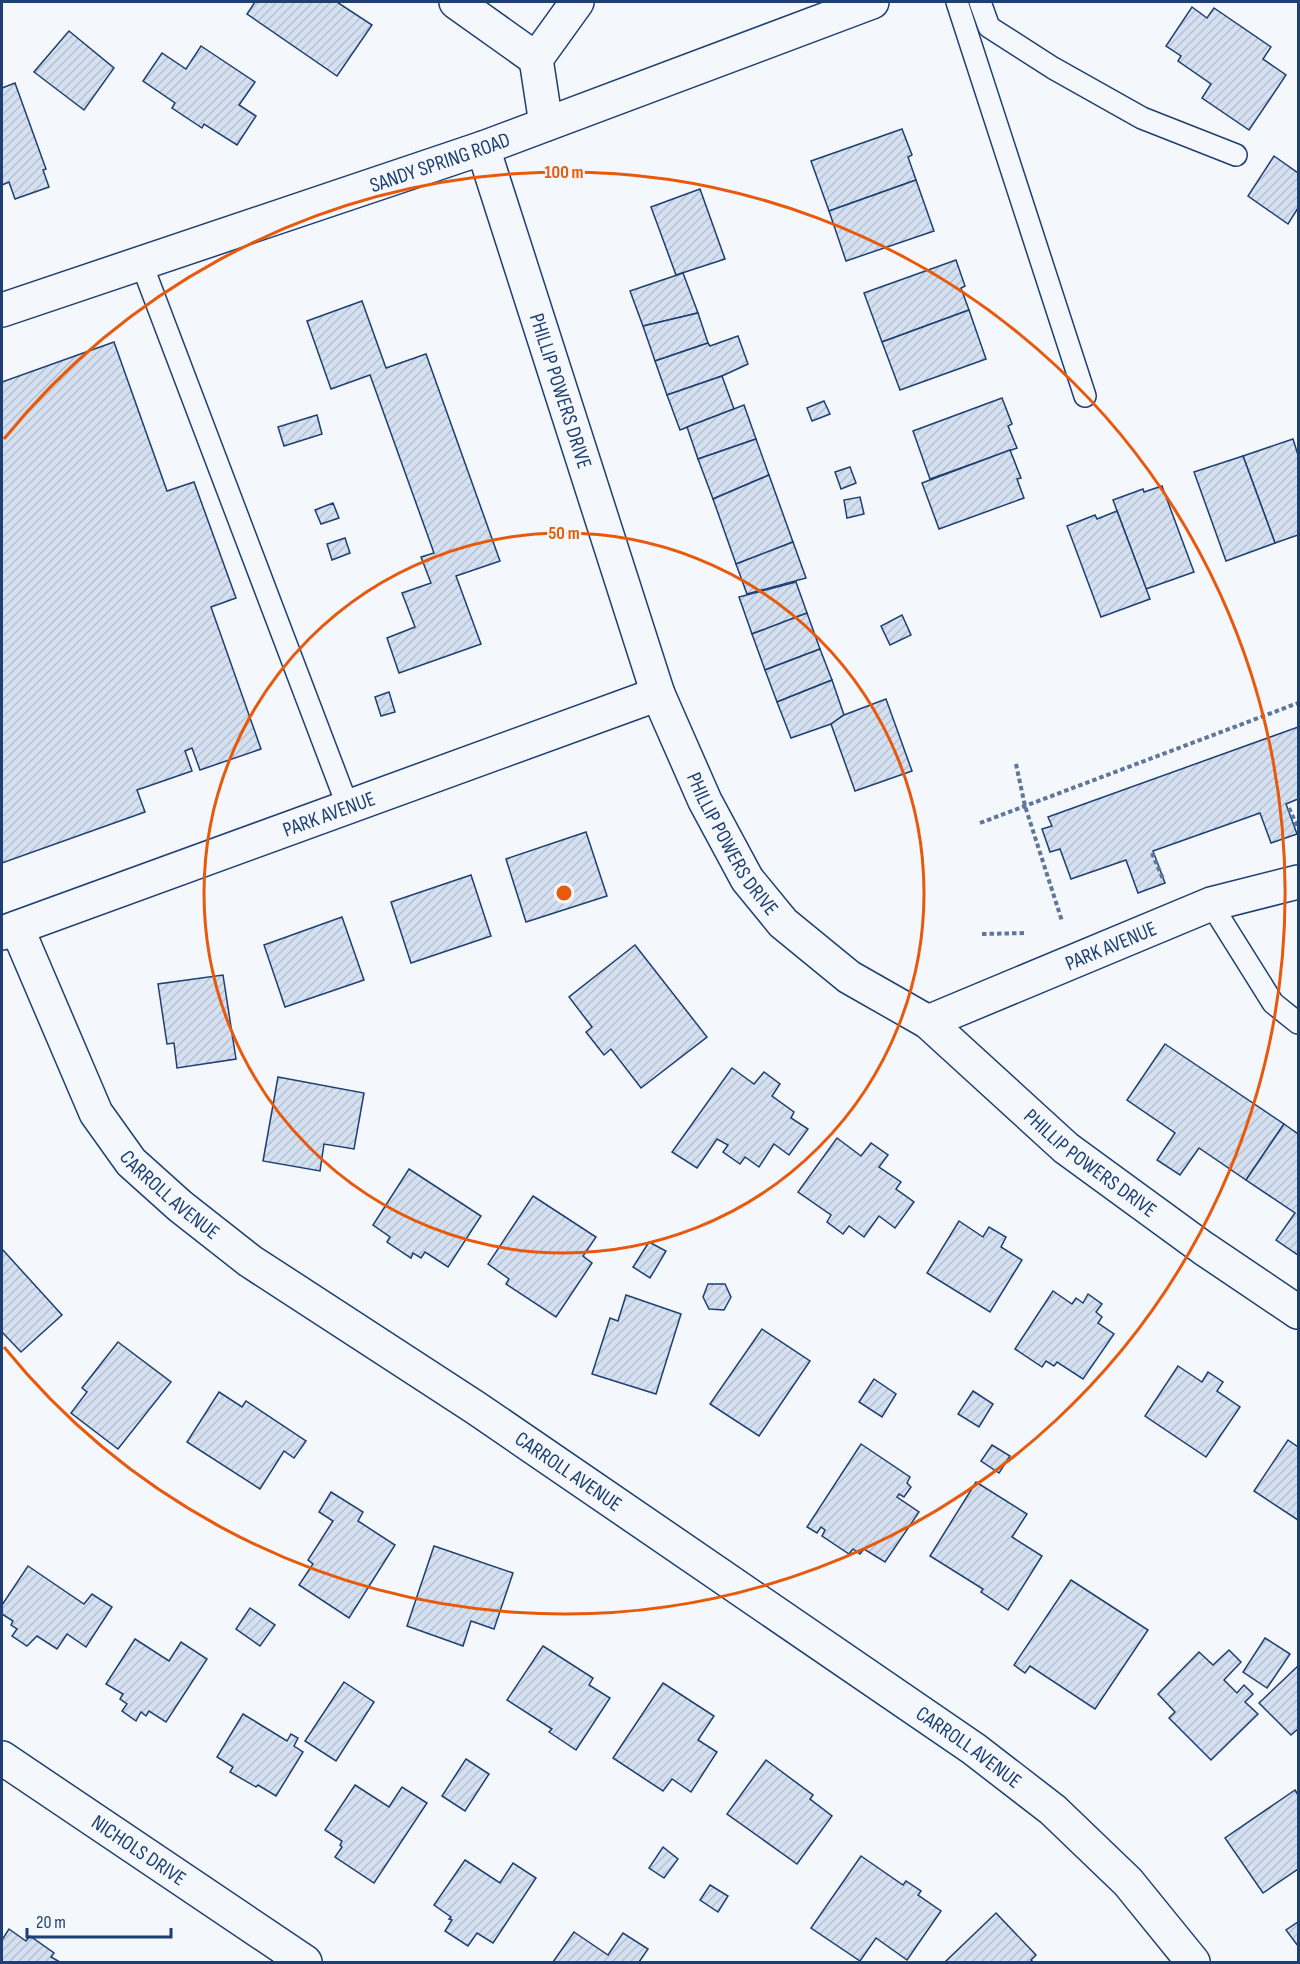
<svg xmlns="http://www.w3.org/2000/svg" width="1300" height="1964" font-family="'Sofia Sans Condensed',sans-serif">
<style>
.building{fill:url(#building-hatch);stroke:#1d3f73;stroke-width:1.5}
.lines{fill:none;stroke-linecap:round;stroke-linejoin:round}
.service-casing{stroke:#1d3f73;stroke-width:24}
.minor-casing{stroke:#1d3f73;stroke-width:36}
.tertiary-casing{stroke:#1d3f73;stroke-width:36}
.path{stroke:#5e769c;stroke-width:4;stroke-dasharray:4.5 3;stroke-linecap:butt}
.service{stroke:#f4f7fb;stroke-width:21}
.minor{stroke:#f4f7fb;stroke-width:33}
.tertiary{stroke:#f4f7fb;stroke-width:33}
.ring{fill:none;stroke:#e8590c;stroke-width:3}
.labels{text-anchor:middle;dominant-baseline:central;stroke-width:4.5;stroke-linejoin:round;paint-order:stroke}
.street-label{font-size:21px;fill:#1d3f73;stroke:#f4f7fb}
.centre{fill:#e8590c;stroke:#f4f7fb;stroke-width:3}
.ring-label{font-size:18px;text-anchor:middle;font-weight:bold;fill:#e8590c;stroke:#f4f7fb;stroke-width:4.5;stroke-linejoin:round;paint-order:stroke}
</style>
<defs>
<pattern id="building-hatch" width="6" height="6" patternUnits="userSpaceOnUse" patternTransform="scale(1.5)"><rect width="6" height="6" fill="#d5e0f0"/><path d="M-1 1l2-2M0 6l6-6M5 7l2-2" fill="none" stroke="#b6c1d1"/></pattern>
</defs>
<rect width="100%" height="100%" fill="#f4f7fb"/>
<g class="building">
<path d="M255,2H337L372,25L337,76L247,14Z"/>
<path d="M1192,7L1207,18L1214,8L1271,47L1263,59L1286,75L1249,130L1202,98L1211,84L1178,61L1181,56L1166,46Z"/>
<path d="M69,31L114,68L84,110L34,72Z"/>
<path d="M201,46L255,82L239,105L256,116L237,145L204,124L202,128L172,108L175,103L143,81L162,53L186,69Z"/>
<path d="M15,83L46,169L43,170L49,187L15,199L9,182L2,185V88Z"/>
<path d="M902,129L912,155L908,157L916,180L829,211L811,161Z"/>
<path d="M1274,156L1298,173V208L1288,224L1248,196Z"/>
<path d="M916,180L934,231L846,261L829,211Z"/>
<path d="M700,189L725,259L676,275L651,207Z"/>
<path d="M956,260L965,286L961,288L969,310L882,342L864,293Z"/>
<path d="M683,273L698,313L643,326L630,291Z"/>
<path d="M362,301L386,368L426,354L500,561L456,576L481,644L399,673L387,638L415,627L402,593L431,583L421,557L434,553L370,375L331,389L307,321Z"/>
<path d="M969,310L986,359L900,390L882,342Z"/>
<path d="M698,313L708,343L655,361L643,326Z"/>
<path d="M738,336L748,364L722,376L667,395L655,361L708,343L710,346Z"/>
<path d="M114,342L167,491L194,482L236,598L211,607L261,749L200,770L192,748L185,751L192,771L137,790L145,812L2,863V382Z"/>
<path d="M722,376L734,409L680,430L667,395Z"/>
<path d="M1002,398L1012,424L1008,426L1017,448L930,479L913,431Z"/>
<path d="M824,401L830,414L812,421L807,408Z"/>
<path d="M744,405L756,439L698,459L687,427Z"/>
<path d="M317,415L322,434L284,446L278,427Z"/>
<path d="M756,439L769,475L713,499L698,459Z"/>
<path d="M1293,439L1298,455V535L1275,543L1243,456Z"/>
<path d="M1010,450L1021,478L1017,479L1024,498L939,529L922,483Z"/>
<path d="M1243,456L1275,543L1226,561L1194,472Z"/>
<path d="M850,467L856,483L841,489L835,472Z"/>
<path d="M769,475L793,542L736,564L713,499Z"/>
<path d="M1162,486L1194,572L1146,589L1113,500L1143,489L1144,492Z"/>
<path d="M860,497L864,514L847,518L844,500Z"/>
<path d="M333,503L339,518L321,524L315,510Z"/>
<path d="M1117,511L1150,599L1101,617L1067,526L1095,515L1097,519Z"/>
<path d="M345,538L350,553L332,560L327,544Z"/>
<path d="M793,542L806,578L747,594L736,564Z"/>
<path d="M796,582L807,613L752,634L739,597Z"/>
<path d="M807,613L820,649L765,670L752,634Z"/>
<path d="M902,615L911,635L890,645L881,626Z"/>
<path d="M820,649L832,680L777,702L765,670Z"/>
<path d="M832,680L844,715L831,724L791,738L777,702Z"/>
<path d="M389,692L395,712L381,716L375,697Z"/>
<path d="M886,699L912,771L855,791L831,724L844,715Z"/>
<path d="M1298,727V799L1286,804L1297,834L1271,843L1260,813L1153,851L1165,883L1138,893L1126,860L1071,879L1060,849L1050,852L1042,829L1052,826L1048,817Z"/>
<path d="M586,832L607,896L526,922L506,859Z"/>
<path d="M471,875L491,936L411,963L391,902Z"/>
<path d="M342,917L364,980L285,1007L264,945Z"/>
<path d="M635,945L707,1037L641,1088L611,1049L604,1055L586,1032L592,1027L569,997Z"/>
<path d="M223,975L236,1059L177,1068L174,1043L167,1044L158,984Z"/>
<path d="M1165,1044L1284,1124L1246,1180L1199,1148L1180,1175L1157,1160L1175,1133L1127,1100Z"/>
<path d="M732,1068L754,1084L764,1072L780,1084L772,1096L794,1112L791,1118L808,1129L789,1155L774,1144L759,1167L745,1157L740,1164L723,1152L728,1145L717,1139L697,1168L672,1152Z"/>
<path d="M278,1077L364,1093L354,1149L324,1144L320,1171L263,1161Z"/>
<path d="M1284,1124L1298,1134V1255L1276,1240L1295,1213L1246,1180Z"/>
<path d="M837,1138L861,1156L871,1143L888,1155L879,1167L901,1182L896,1189L914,1202L895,1228L879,1216L864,1237L849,1226L843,1234L827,1222L831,1215L798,1192Z"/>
<path d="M409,1169L481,1216L448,1267L425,1252L421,1258L413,1253L411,1258L387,1242L390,1237L373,1225Z"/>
<path d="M533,1196L596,1237L583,1256L592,1263L556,1317L506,1284L509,1279L488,1264Z"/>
<path d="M959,1221L983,1237L989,1227L1006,1237L1001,1247L1022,1260L990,1312L927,1273Z"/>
<path d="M649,1242L666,1251L650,1278L633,1267Z"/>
<path d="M2,1249L62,1315L21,1352L2,1332Z"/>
<path d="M708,1284H725L731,1297L724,1310L709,1309L703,1297Z"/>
<path d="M1053,1291L1072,1304L1076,1298L1083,1303L1088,1294L1102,1304L1096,1312L1102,1317L1098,1323L1114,1334L1083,1379L1057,1362L1054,1366L1046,1361L1042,1367L1015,1349Z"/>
<path d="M626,1295L681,1314L656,1394L592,1374L610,1318L618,1321Z"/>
<path d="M762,1329L810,1361L759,1436L710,1404Z"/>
<path d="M118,1342L171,1382L118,1449L71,1413L87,1392L82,1388Z"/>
<path d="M1178,1366L1202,1382L1208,1372L1223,1382L1217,1391L1240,1407L1206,1457L1145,1416Z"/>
<path d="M874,1379L896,1394L882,1417L859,1402Z"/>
<path d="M973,1391L993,1404L979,1427L958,1414Z"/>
<path d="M219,1392L242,1407L246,1401L306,1441L294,1458L284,1451L260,1489L187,1442Z"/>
<path d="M1288,1440L1298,1447V1520L1254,1491Z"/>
<path d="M861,1444L910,1477L907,1483L911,1487L904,1497L899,1494L897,1497L919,1512L885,1562L864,1549L860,1554L853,1549L849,1554L822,1536L825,1530L821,1527L817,1533L807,1527Z"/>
<path d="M992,1445L1010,1456L999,1473L981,1461Z"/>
<path d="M976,1482L1027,1514L1012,1537L1042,1556L1008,1610L981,1592L983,1589L930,1556Z"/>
<path d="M331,1492L363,1512L358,1521L395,1545L349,1618L299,1585L313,1564L308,1560L333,1521L319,1512Z"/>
<path d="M434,1546L513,1573L494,1629L471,1621L463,1646L407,1626Z"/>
<path d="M28,1566L84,1604L92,1594L112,1607L86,1647L67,1634L57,1649L37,1636L27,1646L12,1636L17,1629L11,1625L13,1621L2,1614V1605Z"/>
<path d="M1071,1580L1148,1630L1095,1709L1030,1666L1025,1673L1014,1665Z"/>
<path d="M250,1608L275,1625L260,1646L236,1629Z"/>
<path d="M1265,1638L1290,1654L1267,1688L1243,1672Z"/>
<path d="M135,1639L169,1661L181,1642L207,1659L166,1722L149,1711L146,1716L141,1712L136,1721L122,1711L127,1704L120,1699L123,1694L106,1684Z"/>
<path d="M543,1646L593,1678L589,1685L610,1698L576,1750L549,1732L552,1729L507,1700Z"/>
<path d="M1229,1650L1241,1662L1224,1680L1237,1693L1244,1685L1253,1694L1245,1702L1258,1714L1211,1760L1169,1718L1175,1712L1158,1694L1199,1652L1213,1665Z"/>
<path d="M1298,1666V1729L1291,1735L1259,1703Z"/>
<path d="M344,1682L374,1702L336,1761L305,1741Z"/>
<path d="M663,1683L714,1716L698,1740L717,1752L691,1792L672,1779L663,1791L613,1758Z"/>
<path d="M243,1714L287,1741L291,1734L298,1738L294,1746L303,1752L276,1796L258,1785L256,1787L230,1772L233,1767L217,1757Z"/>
<path d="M466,1759L489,1774L465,1811L442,1796Z"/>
<path d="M766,1760L813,1795L810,1799L832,1816L797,1864L727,1814Z"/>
<path d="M355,1785L389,1807L402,1787L427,1803L374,1883L335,1857L342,1847L340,1845L342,1841L325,1830Z"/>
<path d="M1295,1790L1298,1795V1869L1263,1893L1225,1838Z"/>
<path d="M663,1847L678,1859L664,1878L649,1868Z"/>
<path d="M861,1856L903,1885L906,1881L921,1891L918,1895L941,1911L907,1960L876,1938L860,1961L811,1928Z"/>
<path d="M465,1860L500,1883L513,1863L536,1878L493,1943L477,1933L468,1946L445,1931L452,1920L449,1919L451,1917L434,1905Z"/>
<path d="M710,1885L728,1896L718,1912L700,1900Z"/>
<path d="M996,1913L1036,1955L1031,1960L1033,1962H945Z"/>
<path d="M1298,1922V1946L1286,1930Z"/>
<path d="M9,1929L26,1941L30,1936L54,1953L51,1957L60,1962H2V1940Z"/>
<path d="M574,1932L608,1955L623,1933L648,1949L639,1962H553Z"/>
</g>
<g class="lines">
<g class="service-casing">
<g id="service">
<path d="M957,2L1085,396"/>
<path d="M980,2L989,27L1053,68L1142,118L1236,155"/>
<path d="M141,262L348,807"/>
<path d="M1211,904L1273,1003L1298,1023"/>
</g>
</g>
<g class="minor-casing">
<g id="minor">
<path d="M456,2L536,59"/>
<path d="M546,124L536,59L577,2"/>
<path id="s1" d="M483,148L658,694L705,801L747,879L783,923L849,977L928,1022L1066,1148L1203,1248L1298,1312"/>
<path id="s2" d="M17,928L96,1113L131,1162L180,1206L250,1261L476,1408L974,1749L1053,1810L1128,1882L1193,1962"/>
<path id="s3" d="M2,933L658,694"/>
<path id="s4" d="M928,1022L1211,904L1298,882"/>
<path id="s5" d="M2,1758L305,1962"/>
</g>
</g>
<g class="tertiary-casing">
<g id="tertiary">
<path id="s6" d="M2,310L483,148L872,2"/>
</g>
</g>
<g class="path">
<path d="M1016,764L1025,806L1062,921"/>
<path d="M1289,808L1298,828"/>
<path d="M980,823L1298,703"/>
<path d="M1152,853L1163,879"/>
<path d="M982,934L1026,933"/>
</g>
<use href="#service" class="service"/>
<use href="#minor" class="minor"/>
<use href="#tertiary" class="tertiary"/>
</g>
<g class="ring">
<circle cx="564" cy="893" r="360"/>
<path d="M4 439A721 721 0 1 1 4 1347"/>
</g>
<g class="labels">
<g class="street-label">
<text stroke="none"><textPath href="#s6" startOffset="462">SANDY SPRING ROAD</textPath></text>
<text stroke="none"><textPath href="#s1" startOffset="255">PHILLIP POWERS DRIVE</textPath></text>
<text stroke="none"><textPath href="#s3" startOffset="348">PARK AVENUE</textPath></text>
<text stroke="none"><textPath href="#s1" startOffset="741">PHILLIP POWERS DRIVE</textPath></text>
<text stroke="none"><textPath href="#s4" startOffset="198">PARK AVENUE</textPath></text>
<text stroke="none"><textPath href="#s1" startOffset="1227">PHILLIP POWERS DRIVE</textPath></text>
<text stroke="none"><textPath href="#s2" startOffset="312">CARROLL AVENUE</textPath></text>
<text stroke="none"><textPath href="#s2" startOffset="798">CARROLL AVENUE</textPath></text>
<text stroke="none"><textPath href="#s2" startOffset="1284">CARROLL AVENUE</textPath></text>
<text stroke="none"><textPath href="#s5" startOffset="165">NICHOLS DRIVE</textPath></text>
</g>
</g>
<circle cx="564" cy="893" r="9" class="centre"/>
<g class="ring-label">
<text x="564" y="178">100 m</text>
<text x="564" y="539">50 m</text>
</g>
<rect width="1300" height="1964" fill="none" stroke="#1d3f73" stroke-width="6"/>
<path d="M27 1928v9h144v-9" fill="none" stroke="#1d3f73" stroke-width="3"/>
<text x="36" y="1928" font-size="18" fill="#1d3f73" stroke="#f4f7fb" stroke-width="4.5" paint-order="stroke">20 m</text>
</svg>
